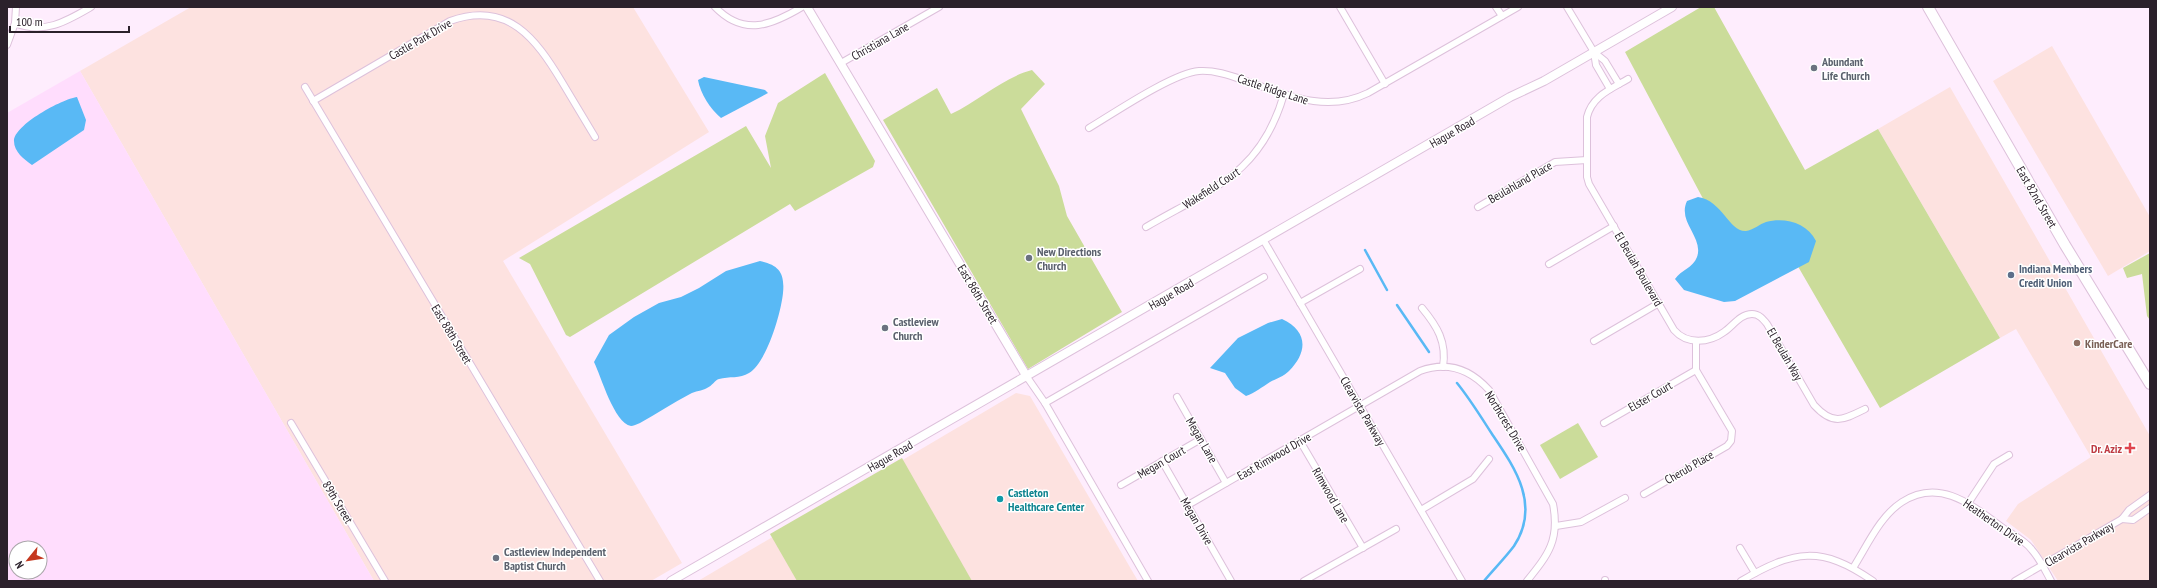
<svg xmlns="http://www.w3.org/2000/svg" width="2157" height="588" font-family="'PT Sans Narrow',sans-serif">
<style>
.commercial{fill:#fde2e0}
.built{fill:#ffddfd;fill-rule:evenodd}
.green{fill:#cbdc9a}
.water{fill:#59b9f5}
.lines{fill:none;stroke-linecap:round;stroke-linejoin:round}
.stream{stroke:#59b9f5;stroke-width:2.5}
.minor-casing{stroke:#ddc1db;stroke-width:8}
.tertiary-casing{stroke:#ddc1db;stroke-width:10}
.primary-casing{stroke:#ddc1db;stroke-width:12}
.minor{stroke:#fff;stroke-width:6}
.tertiary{stroke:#fff;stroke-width:8}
.primary{stroke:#fff;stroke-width:10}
.worship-dot{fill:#6b7280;stroke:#fff;stroke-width:1.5}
.service-dot{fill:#5c6f8a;stroke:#fff;stroke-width:1.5}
.education-dot{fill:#8d6e63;stroke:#fff;stroke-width:1.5}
.health-dot{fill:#e0444e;stroke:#fff;stroke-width:1.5}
.culture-dot{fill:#0f9aa8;stroke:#fff;stroke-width:1.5}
.labels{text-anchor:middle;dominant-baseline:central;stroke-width:3;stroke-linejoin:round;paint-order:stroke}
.street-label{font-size:12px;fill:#2b212b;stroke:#fff}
.worship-label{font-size:12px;font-weight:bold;fill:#5b616d;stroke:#fff;text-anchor:start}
.service-label{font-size:12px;font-weight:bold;fill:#4e5e75;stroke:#fff;text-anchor:start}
.education-label{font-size:12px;font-weight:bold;fill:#785e54;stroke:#fff;text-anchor:start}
.health-label{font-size:12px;font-weight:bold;fill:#be3a42;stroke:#fff;text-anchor:end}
.culture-label{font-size:12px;font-weight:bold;fill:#0d838f;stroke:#fff;text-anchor:start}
</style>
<rect width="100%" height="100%" fill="#feedfd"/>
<g class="commercial">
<path d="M191,7H633L709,132L503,261L682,563L651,581H374L80,71Z"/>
<path d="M2052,46L2150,217V251L2108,276L1993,81Z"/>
<path d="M1950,87L2150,436V581H2058L2031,540L2006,521L2018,504L2091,457L2016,329L2000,338L1878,129Z"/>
<path d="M1016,393L1030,396L1138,581H698Z"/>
</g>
<path class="built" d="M80,71L374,581H7V113ZM16,548H40V572H16Z"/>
<g class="green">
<path d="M1701,7H1714L1805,170L1878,129L2000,338L1880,408L1796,263L1725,240L1625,52Z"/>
<path d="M1032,70L1045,84L1021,109L1059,186L1067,216L1122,312L1028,369L883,120L937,88L951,114C979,101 1002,78 1032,70Z"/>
<path d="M825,73L875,161L873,167L795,211L790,204L570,337L566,335L530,264L519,258L746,126L771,168L765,136L778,103Z"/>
<path d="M2150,253V320L2147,316L2142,274L2127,278L2123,268Z"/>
<path d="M1578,423L1598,457L1560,479L1540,445Z"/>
<path d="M902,458L972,581H797L770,534Z"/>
</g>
<g class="water">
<path d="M704,77L765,90L768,93L721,118C711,110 700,93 698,80Z"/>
<path d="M77,97L86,120L84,130L32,165C24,159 14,152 14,141C14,125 62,99 77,97Z"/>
<path d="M1698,197C1723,201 1729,232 1746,231C1753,230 1760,224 1766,222C1785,217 1807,223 1816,241L1809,262L1735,301L1724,302L1684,290L1675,279C1681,270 1693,268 1697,257C1704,237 1677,222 1687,201Z"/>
<path d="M760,261C779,265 785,273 783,293C781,313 767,362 749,373C740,379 729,376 719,379C715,380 712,386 707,388C702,391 695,391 690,394C673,403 656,414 640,423C637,424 633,426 631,426C614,423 601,376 594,362L609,335L634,317L659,303L681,297L699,288L726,271Z"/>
<path d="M1282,319C1308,331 1308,352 1289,371C1284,376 1276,379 1270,382C1262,387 1255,393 1246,396L1235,388L1225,373L1210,368L1238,338L1268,323Z"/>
</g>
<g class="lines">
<g class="stream">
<path d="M1365,250L1387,290"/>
<path d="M1397,305L1429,352"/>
<path d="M1457,383C1470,399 1481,417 1492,434C1515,468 1541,505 1514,546C1505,558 1494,569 1484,581"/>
</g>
<g class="minor-casing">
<g id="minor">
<path d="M715,7C744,37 772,25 802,7"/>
<path d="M1340,7L1385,84"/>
<path d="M1496,7L1502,16"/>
<path d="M1567,7L1594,52L1596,65L1610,89"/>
<path d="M15,23C44,35 67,21 91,7"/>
<path d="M7,45L15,23L16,7"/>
<path d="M1594,52L1605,61L1619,84"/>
<path d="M841,63L939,7"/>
<path d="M1628,79C1611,89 1592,96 1587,117V177L1589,184L1674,330C1687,345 1709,343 1724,332C1733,326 1740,314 1752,314C1759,314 1763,319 1767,324L1814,405C1833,426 1843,420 1865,409"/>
<path d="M305,87L600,581"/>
<path d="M313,101L450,21C508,0 536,39 562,82C573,100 584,119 595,137"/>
<path d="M1089,128C1114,113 1173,73 1199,71C1214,70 1229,75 1243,80C1285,94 1325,114 1368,93L1518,7"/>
<path d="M1478,207L1555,162L1587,160"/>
<path d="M1146,227C1213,188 1261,174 1284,94"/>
<path d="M1264,241L1462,581"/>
<path d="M1549,264L1614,226"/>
<path d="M1300,303L1360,269"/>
<path d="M1422,308C1437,326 1447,342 1443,367"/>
<path d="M1594,341L1659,303"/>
<path d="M1027,377L1045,403L1148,581"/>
<path d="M1177,397L1226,483"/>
<path d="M1045,403L1264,277"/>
<path d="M291,423L385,581"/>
<path d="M1604,423L1696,370"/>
<path d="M1300,441L1363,548"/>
<path d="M1162,461L1231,581"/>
<path d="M1121,485L1201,439"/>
<path d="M1644,494L1727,446L1731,441L1732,431L1696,370V341"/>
<path d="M1969,502L1994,464L2009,455"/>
<path d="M1188,505L1420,371C1447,361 1470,369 1489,390L1553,504C1560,540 1548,555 1527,581"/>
<path d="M1421,510L1473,479L1489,459"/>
<path d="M2122,519L2133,520L2150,508"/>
<path d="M1556,526L1581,522L1625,498"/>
<path d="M1740,548L1755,573"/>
<path d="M1853,568C1867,546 1880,516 1902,502C1940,477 1973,506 2003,528C2012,534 2026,541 2032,550C2040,559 2045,570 2051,581"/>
<path d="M1605,580V581"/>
<path d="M1304,581L1396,529"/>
<path d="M1741,581C1794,550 1821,545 1873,581"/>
<path d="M2015,581L2122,519L2129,510L2150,495"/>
</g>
</g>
<g class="tertiary-casing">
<g id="tertiary">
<path d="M807,7L1027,377"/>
<path d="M671,581L1510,97L1544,81L1672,7"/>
</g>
</g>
<g class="primary-casing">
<path id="primary" d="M1928,7L2065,245L2150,384"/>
</g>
<use href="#minor" class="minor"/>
<use href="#tertiary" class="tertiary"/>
<use href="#primary" class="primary"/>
</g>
<g class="worship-dot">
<circle cx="1814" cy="68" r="4"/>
<circle cx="1029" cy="258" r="4"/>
<circle cx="885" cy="328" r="4"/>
<circle cx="496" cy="558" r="4"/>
</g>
<circle class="service-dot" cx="2011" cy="275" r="4"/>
<circle class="education-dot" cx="2077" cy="343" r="4"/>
<path class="health-dot" d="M2128 442h4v4h4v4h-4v4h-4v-4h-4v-4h4z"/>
<circle class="culture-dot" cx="1000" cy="499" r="4"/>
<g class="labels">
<g class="street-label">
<text transform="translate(420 39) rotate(-30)">Castle Park Drive</text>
<text transform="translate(880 41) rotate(-30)">Christiana Lane</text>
<text transform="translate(1273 89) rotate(18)">Castle Ridge Lane</text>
<text transform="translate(1452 132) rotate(-30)">Hague Road</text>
<text transform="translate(1520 182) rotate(-30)">Beulahland Place</text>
<text transform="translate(1211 188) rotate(-33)">Wakefield Court</text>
<text transform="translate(2037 197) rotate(60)">East 82nd Street</text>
<text transform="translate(1639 269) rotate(60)">El Beulah Boulevard</text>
<text transform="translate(978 294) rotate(59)">East 86th Street</text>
<text transform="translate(1171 294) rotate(-30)">Hague Road</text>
<text transform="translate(452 334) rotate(59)">East 88th Street</text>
<text transform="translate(1785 354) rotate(60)">El Beulah Way</text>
<text transform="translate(1650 396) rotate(-30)">Elster Court</text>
<text transform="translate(1363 411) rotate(60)">Clearvista Parkway</text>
<text transform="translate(1506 421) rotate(59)">Northcrest Drive</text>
<text transform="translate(1202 440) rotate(60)">Megan Lane</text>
<text transform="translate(890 456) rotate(-30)">Hague Road</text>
<text transform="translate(1274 456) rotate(-30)">East Rimwood Drive</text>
<text transform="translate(1161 462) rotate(-30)">Megan Court</text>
<text transform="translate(1689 467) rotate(-30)">Cherub Place</text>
<text transform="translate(1331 495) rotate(60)">Rimwood Lane</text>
<text transform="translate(338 502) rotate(59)">89th Street</text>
<text transform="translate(1197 521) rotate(60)">Megan Drive</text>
<text transform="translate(1994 522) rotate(35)">Heatherton Drive</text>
<text transform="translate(2079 544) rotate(-30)">Clearvista Parkway</text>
</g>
<g class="worship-label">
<text x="1822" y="61">Abundant<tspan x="1822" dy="14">Life Church</tspan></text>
<text x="1037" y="251">New Directions<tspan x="1037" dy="14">Church</tspan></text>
<text x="893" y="321">Castleview<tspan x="893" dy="14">Church</tspan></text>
<text x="504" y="551">Castleview Independent<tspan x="504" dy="14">Baptist Church</tspan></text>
</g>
<g class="service-label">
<text x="2019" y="268">Indiana Members<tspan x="2019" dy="14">Credit Union</tspan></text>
</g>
<g class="education-label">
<text x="2085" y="343">KinderCare</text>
</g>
<g class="health-label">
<text x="2122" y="448">Dr. Aziz</text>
</g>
<g class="culture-label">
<text x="1008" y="492">Castleton<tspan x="1008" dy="14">Healthcare Center</tspan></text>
</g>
</g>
<rect width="2157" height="588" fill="none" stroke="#2b212b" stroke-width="16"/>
<g transform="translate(28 560) rotate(240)"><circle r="19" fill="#ffffff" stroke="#aaa6aa"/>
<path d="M0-3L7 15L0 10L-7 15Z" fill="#c53920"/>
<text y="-6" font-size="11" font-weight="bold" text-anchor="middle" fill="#2b212b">N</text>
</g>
<path d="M10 26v6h119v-6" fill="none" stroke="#2b212b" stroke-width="2"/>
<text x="16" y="26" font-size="12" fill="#2b212b" stroke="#ffffff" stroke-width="3" paint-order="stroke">100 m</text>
</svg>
